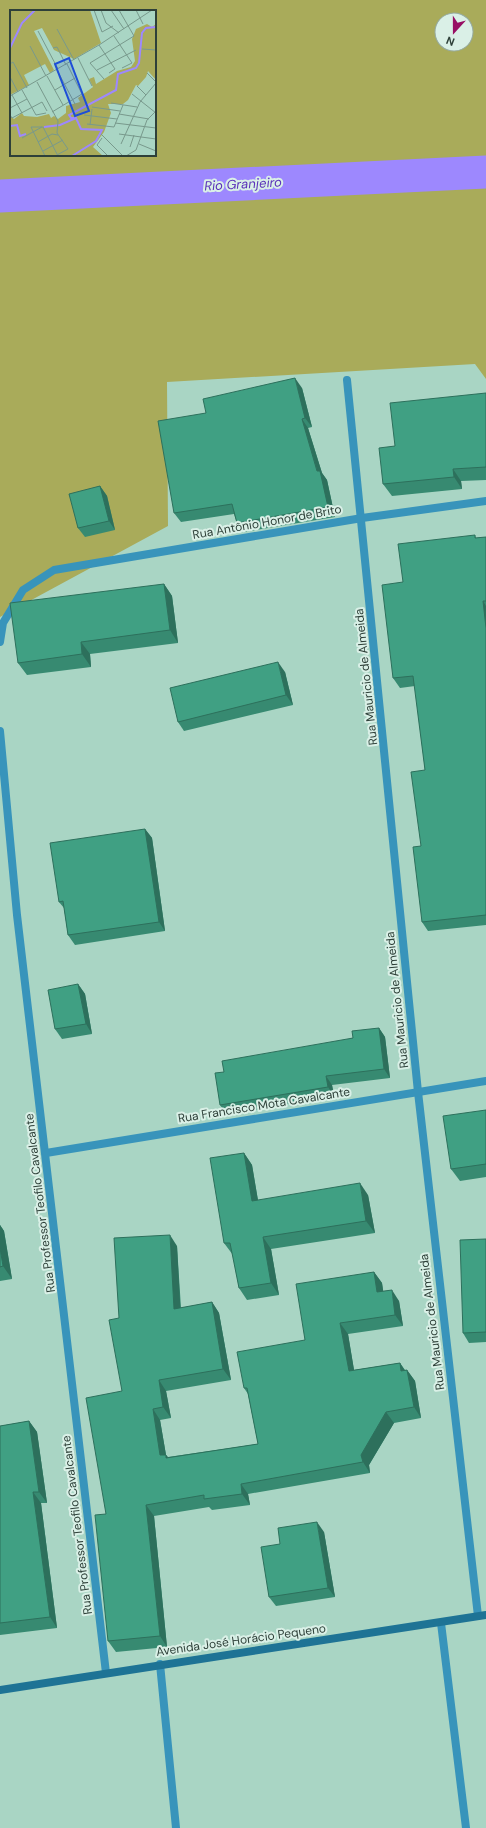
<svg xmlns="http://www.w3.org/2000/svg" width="486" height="1828" font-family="'DM Sans',sans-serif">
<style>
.green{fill:#a9ab5a;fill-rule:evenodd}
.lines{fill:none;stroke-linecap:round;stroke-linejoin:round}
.canal{stroke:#9d88fe;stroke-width:33}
.street{stroke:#3894bb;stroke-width:8}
.secondary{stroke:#1e7395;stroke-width:8}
.wall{fill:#378a71}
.shaded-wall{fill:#2d705c}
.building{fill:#40a083;stroke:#2d705c}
.labels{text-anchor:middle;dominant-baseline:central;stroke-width:4;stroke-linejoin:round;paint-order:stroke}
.street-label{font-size:12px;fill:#2e4039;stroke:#daf0e7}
.water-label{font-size:13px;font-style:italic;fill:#5b32ba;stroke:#daf0e7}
.inset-river{fill:none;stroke:#9d88fe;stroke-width:2}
.inset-road{fill:none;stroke:#78998c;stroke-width:1}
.view{fill:#1d4ed8;fill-opacity:0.15;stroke:#1d4ed8;stroke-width:2}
.inset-edge{fill:none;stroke:#2e4039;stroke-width:2}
</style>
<rect width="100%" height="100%" fill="#a9d5c4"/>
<path class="green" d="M0,0H486V379L475,364L167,382L168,526L0,617ZM11,11H155V155H11ZM442,20H466V44H442Z"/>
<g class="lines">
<path class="canal" d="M0,196L486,172"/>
<g class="street">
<path d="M347,380L418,1092L478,1616"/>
<path d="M0,642L3,623L23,590L54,570L362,518L486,501"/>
<path d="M0,731L17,915L106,1673"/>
<path d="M46,1153L486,1081"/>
<path d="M441,1623L466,1828"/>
<path d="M160,1664L176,1828"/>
</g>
<path class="secondary" d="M0,1690L486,1615"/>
</g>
<g class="wall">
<path d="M302,388L312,427L308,428L322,473L327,480L335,517L243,532L237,523L234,514L181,522L174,513L206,413Z"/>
<path d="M486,393V480L461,481L462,489L392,496L383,484L395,446Z"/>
<path d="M100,486L107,496L115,530L85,537L78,528Z"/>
<path d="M475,535L476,538L486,537V925L428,931L422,922L421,846L425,770L415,686L400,688L393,678L403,582Z"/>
<path d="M164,584L172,596L178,643L90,654L91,667L27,675L18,663Z"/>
<path d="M285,672L293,705L184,731L178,722Z"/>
<path d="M145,829L152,838L165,931L75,945L68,935L64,908L59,902Z"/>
<path d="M78,984L85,994L92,1034L62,1039L55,1029Z"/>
<path d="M379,1028L385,1037L390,1078L332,1085L334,1096L227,1115L220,1105L224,1072L353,1038Z"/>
<path d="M486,1110V1177L460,1181L451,1169Z"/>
<path d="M244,1153L252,1165L258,1200L368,1195L375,1233L271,1249L279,1295L247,1300L239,1288L233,1255L224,1243Z"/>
<path d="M0,1225L4,1231L12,1279L0,1281Z"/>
<path d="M486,1239V1342L469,1343L463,1333Z"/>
<path d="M177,1246L181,1308L212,1302L219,1313L231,1380L166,1391L171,1418L160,1420L166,1455L168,1457L258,1444L248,1394L244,1388L305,1340L374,1272L382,1283L383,1291L399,1301L403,1326L348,1334L354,1370L400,1363L405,1370H407L415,1381L421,1418L394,1423L369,1465L370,1473L248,1494L250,1505L212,1510L209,1507L154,1516L167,1647L116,1652L108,1641L106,1514L122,1391L119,1318Z"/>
<path d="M29,1421L37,1432L47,1503H41L57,1628L0,1635V1426Z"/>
<path d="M324,1532L335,1597L276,1606L269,1597L280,1544Z"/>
</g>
<g class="shaded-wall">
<path d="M295,378L302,388L312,427L305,418Z"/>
<path d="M302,419L308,428L322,473L327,480L335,517L328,507Z"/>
<path d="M453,469L461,481L462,489L454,477Z"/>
<path d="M100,486L107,496L115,530L109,521Z"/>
<path d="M164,584L172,596L178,643L170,630Z"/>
<path d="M483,601L486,606V628Z"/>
<path d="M81,642L90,654L91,667L82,654Z"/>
<path d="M278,662L285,672L293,705L286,695Z"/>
<path d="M145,829L152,838L165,931L159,922Z"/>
<path d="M78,984L85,994L92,1034L86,1024Z"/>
<path d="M379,1028L385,1037L390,1078L384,1069Z"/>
<path d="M326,1076L332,1085L334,1096L328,1087Z"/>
<path d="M244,1153L252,1165L260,1213L252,1201Z"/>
<path d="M360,1183L368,1195L375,1233L366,1221Z"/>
<path d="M0,1225L4,1231L12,1279L3,1266L0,1248Z"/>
<path d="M170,1235L177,1246L181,1320L174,1309Z"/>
<path d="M263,1237L271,1249L279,1295L271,1283Z"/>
<path d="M374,1272L382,1283L385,1303L377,1292Z"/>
<path d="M392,1290L399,1301L403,1326L395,1315Z"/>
<path d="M212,1302L219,1313L231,1380L223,1369Z"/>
<path d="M340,1323L348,1334L356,1382L349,1371Z"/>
<path d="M400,1363L407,1374L401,1371Z"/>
<path d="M407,1370L415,1381L421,1418L414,1407Z"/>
<path d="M159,1380L166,1391L171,1418L163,1407Z"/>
<path d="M153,1409L160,1420L166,1455L174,1465L160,1455Z"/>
<path d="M386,1412L394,1423L369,1465L370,1473L363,1462L361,1455Z"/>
<path d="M29,1421L37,1432L47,1503L39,1492Z"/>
<path d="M241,1484L248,1494L250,1505L242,1494Z"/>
<path d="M33,1492L41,1503L57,1628L50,1617Z"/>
<path d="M146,1505L154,1516L167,1647L160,1636Z"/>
<path d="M317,1522L324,1532L335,1597L328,1588Z"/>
</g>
<g class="building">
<path d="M295,378L305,418L302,419L317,471H320L328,507L237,523L232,504L174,513L158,421L206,413L203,399Z"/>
<path d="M486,393V467L453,469L454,477L383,484L379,448L395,446L390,403Z"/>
<path d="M100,486L109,521L78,528L69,494Z"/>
<path d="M475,535V538L486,537V601H483L486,628V915L422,922L413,847L421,846L411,772L425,770L413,676L393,678L382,585L403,582L398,544Z"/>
<path d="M164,584L170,630L81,642L82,654L18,663L10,603Z"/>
<path d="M278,662L286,695L178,722L170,688Z"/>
<path d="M145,829L159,922L68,935L63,901L59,902L50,843Z"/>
<path d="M78,984L86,1024L55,1029L48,990Z"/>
<path d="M379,1028L384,1069L326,1076L328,1087L220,1105L215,1073L224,1072L222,1061L353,1038L352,1031Z"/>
<path d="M486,1110V1164L451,1169L443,1116Z"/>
<path d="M244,1153L252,1201L360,1183L366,1221L263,1237L271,1283L239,1288L230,1243H224L210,1158Z"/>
<path d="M170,1235L174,1309L212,1302L223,1369L159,1380L163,1407L153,1409L160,1455H166V1458L258,1444L247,1388H244L237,1352L305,1340L296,1284L374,1272L377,1292L392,1290L395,1315L340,1323L349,1371L400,1363L401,1371L407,1370L414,1407L386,1412L361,1455L363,1462L241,1484L242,1494L204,1499V1495L146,1505L160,1636L108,1641L95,1515L106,1514L86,1398L122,1391L109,1320L119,1318L114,1238Z"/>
<path d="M486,1239V1332L463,1333L460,1240Z"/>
<path d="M0,1248L3,1266L0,1267Z"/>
<path d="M29,1421L39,1492H33L50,1617L0,1623V1426Z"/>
<path d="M317,1522L328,1588L269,1597L261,1547L280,1544L278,1528Z"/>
</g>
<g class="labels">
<g class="street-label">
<text transform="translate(267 522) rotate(-10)">Rua Antônio Honor de Brito</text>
<text transform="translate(366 677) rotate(-96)">Rua Mauricio de Almeida</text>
<text transform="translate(397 1000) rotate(-96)">Rua Mauricio de Almeida</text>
<text transform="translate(264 1105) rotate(-9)">Rua Francisco Mota Cavalcante</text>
<text transform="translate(40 1203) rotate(-97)">Rua Professor Teofilo Cavalcante</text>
<text transform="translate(432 1322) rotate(-97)">Rua Mauricio de Almeida</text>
<text transform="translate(77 1525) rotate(-97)">Rua Professor Teofilo Cavalcante</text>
<text transform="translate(241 1640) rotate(-8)">Avenida José Horácio Pequeno</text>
</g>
<g class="water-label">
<text transform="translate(243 184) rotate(-3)">Rio Granjeiro</text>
</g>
</g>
<g transform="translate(10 10)">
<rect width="146" height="146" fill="#a9d5c4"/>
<path d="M0,0H80L91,33L64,49L44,40L32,18L24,21L44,60L40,63L35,54L14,65L19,75L0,85ZM137,14L142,17L146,14V70L138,61L136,67L128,76L126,75L118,90L113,94H98L101,103L94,122L83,137L93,146H0V106L4,109L12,103L14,106L27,107L39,104L41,108L44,106L48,109L56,103V96L70,92L68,88L83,77L79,69L84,67L86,74L107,61L121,57L125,51L122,29L126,19Z" fill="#a9ab5a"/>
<path class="inset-river" d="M0,38L12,13L25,0M0,116L7,115L10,126L16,124M34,117L50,115L66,108M62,146L86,131L92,120L71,119L66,108H61L59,105L106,80L108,64L126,58L129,53L132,23L136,18L146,17"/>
<path class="inset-road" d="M84,0L92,22L103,16M91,0L96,13L109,23M101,0L114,19M126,0L133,14M47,19L64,50M28,21L48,59M104,26L122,53L112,58M89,35L105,59L99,63M20,36L36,66M43,38L47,37L56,55M132,39L146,40M68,48L82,76M0,54L3,52L17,78M47,60L65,94M87,60L126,40M137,63L146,72M37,66L53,95M0,67L8,82M94,69L80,53L124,26L109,0M27,72L48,111L47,123L58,139L45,146M127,76L136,85M12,80L26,105L36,103M45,80L65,68M122,84L146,103M2,85L12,103M0,86L89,35L142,0M101,93L127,97M82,97L110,101M0,98L17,89M42,102L72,84L57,54M109,104L139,109M0,105L2,108L32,92L37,101M74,105L107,109M105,113L146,118M77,114L104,117L113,95M80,115L82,99M33,117H21L35,146M33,117L47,144M91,124L113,146M109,124L146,129M12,128L32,117M92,128L87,135L98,146M28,132L42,124L48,125M111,134L130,92L146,73M129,134L146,141M120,137L124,125M33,141L53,130M116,146L126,140L137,110L146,101"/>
<path class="view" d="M59,48L79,101L65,106L45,54Z"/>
<rect width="146" height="146" class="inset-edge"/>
</g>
<g transform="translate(454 32) rotate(201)"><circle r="19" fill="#daf0e7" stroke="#95aaa1"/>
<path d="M0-3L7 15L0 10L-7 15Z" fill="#970f64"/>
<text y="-6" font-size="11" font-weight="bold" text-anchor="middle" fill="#2e4039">N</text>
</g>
</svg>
